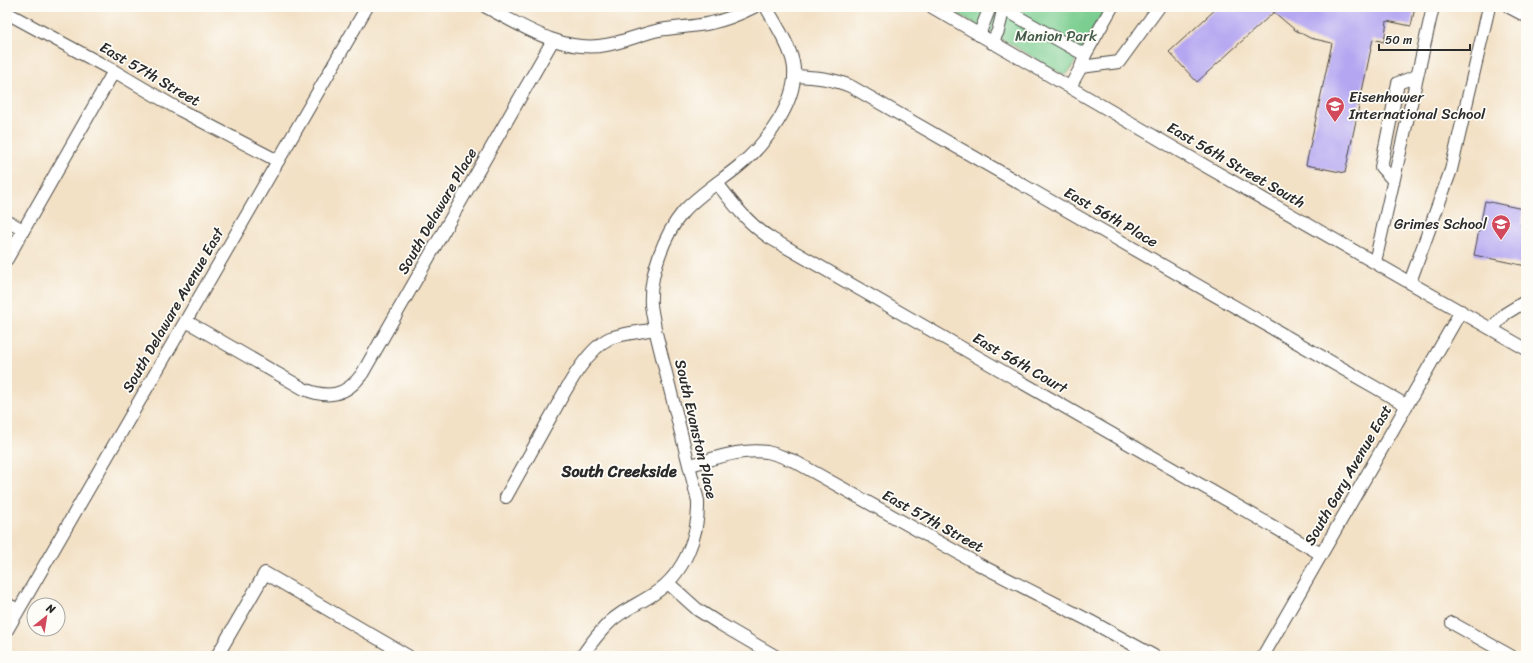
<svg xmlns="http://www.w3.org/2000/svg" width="1533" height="663" font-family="Sriracha,sans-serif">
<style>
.park{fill:#7bce90;stroke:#537c5e}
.building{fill:#b4a6f1}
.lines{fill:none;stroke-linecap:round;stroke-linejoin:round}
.minor-casing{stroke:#494642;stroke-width:14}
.minor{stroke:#fff;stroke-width:12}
.labels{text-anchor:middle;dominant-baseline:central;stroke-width:3.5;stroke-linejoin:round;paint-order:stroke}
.park-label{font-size:15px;fill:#435c49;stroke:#fdfcf7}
.street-label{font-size:15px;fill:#2b2b2b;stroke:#fdfcf7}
.poi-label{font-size:15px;fill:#2b2b2b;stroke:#fdfcf7;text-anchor:start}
.neighbourhood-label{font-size:16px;font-weight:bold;fill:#2b2b2b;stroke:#fdfcf7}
</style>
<rect width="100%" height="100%" fill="#fdfcf7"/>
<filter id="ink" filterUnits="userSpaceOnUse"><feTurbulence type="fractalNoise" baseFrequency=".025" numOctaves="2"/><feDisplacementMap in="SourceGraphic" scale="8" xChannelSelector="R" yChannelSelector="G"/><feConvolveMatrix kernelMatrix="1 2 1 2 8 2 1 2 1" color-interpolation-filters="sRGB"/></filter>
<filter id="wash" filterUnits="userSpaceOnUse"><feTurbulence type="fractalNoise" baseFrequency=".012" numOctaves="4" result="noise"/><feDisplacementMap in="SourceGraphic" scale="16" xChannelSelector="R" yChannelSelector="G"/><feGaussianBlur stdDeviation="0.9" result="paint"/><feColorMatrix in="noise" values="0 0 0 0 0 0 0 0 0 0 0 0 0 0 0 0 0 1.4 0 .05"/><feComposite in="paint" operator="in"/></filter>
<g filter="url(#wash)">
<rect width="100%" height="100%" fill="#f3e1c6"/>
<path class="park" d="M946,7H1107L1071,69L1067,74H1062Z"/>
<g id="blocks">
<g class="building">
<path d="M1218,7H1415L1411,26L1387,21L1384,42L1373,39L1345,173L1306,165L1332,43L1310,38L1295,30L1274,12L1197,82L1169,52Z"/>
<path d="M1485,201L1523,209L1521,226L1526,227V266L1474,255Z"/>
</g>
</g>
</g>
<g filter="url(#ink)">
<use href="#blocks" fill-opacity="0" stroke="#494642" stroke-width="1"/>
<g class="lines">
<g class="minor-casing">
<g id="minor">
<path d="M486,7C522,26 563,53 606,45C624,42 641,34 659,30C676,27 694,27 711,23C726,20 740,14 754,7"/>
<path d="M932,7L1181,152L1526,349"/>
<path d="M1509,7L1526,16"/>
<path d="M1004,9L1085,55"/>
<path d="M7,13L114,71L180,110L278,161"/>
<path d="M979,35L990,7"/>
<path d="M992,43L998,31L1004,7"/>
<path d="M1081,67L1119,62L1159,7"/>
<path d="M794,76C814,77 833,78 852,87L1406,405"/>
<path d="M1070,87L1081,67L1085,55L1112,7"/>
<path d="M1393,180L1381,167L1398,83L1417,76"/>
<path d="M717,183C734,205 749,225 772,239L1321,554"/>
<path d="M7,221L23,230"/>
<path d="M7,259L114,71"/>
<path d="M1375,262L1433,7"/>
<path d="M1410,282L1451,170L1489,7"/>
<path d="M186,321L304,389C328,399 346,396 362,374L553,40"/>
<path d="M1492,329L1505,314L1526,301"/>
<path d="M690,465C714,459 741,448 767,452C777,454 785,458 794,461L978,564L1090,621L1154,656"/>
<path d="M506,497C519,473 533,449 546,425C561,400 583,351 610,338C624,333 641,332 655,329"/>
<path d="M668,583L698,610L720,624L775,656"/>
<path d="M7,604L18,610"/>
<path d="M1452,623L1511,656"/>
<path d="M7,630L367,7"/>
<path d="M217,656L265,573L408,656"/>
<path d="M582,656C591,643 600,631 611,621C624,609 641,603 655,593C685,573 699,535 698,501L655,329C654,321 652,313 651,305C649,275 664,235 683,212C699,194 721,181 739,166C766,144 801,98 793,62C789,44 775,23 766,7"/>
<path d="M1263,656L1461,311"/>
</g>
</g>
<use href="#minor" class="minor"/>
</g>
</g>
<defs>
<g id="school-pin" transform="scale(1)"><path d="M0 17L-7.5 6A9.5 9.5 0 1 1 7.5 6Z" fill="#d1495b" stroke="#fdfcf7"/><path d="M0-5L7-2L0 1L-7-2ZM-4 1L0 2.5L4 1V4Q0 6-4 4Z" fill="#fff"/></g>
</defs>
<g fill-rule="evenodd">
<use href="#school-pin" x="1335" y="106"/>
<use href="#school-pin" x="1501" y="224"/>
</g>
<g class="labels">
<g class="park-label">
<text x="1056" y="36">Manion Park</text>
</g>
<g class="street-label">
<text transform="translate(150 74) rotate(30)">East 57th Street</text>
<text transform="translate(1236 165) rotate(30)">East 56th Street South</text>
<text transform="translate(437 211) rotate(-60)">South Delaware Place</text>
<text transform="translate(1111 217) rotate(30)">East 56th Place</text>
<text transform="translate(173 310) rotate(-60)">South Delaware Avenue East</text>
<text transform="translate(1020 363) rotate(30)">East 56th Court</text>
<text transform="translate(696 429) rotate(77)">South Evanston Place</text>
<text transform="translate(1348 475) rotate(-60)">South Gary Avenue East</text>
<text transform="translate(933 521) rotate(29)">East 57th Street</text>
</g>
<g class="poi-label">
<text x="1349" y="97">Eisenhower<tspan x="1349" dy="17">International School</tspan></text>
<text x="1487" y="224" text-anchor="end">Grimes School</text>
</g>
<g class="neighbourhood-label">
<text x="619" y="471">South Creekside</text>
</g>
</g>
<rect width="1533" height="663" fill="none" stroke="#fdfcf7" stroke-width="24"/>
<g transform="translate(46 617) rotate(30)"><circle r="19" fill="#fdfcf7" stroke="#a9a8a5"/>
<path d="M0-3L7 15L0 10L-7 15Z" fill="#d1495b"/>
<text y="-6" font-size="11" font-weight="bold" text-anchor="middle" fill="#2b2b2b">N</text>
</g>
<path d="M1379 44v6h91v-6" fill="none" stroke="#2b2b2b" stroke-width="2"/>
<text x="1385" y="44" font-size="12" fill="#2b2b2b" stroke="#fdfcf7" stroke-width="3" paint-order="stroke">50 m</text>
</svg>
